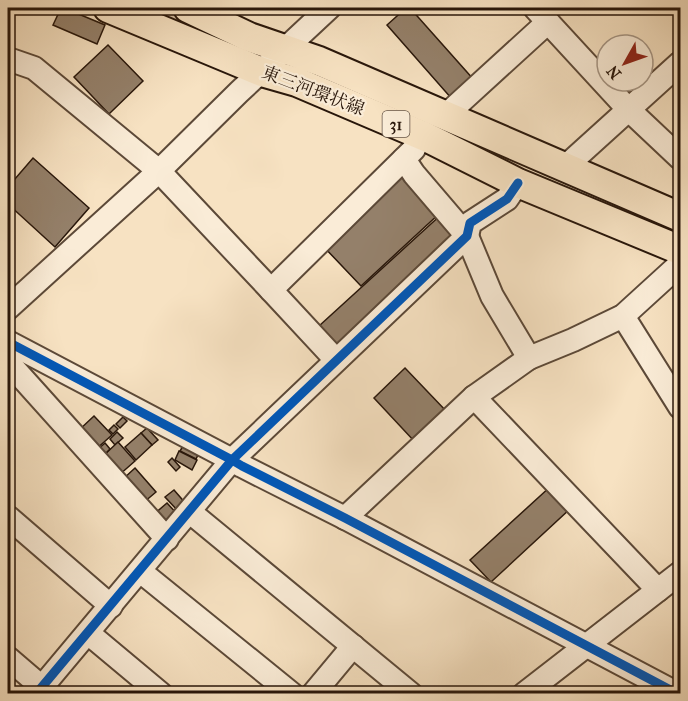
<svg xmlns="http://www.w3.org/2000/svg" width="688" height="701" font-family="'IM FELL French Canon','Noto Serif JP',serif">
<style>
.green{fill:#d4bfa3;stroke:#7e6a56;stroke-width:1.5}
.building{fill:#94806a;stroke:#28160a;stroke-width:1.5}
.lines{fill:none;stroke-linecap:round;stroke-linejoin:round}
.minor-casing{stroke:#5c4938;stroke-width:26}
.major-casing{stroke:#28160a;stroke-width:32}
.minor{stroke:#faecd7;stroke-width:22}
.major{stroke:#f7e2c2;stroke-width:28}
.cycleway-casing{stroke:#faecd7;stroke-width:13}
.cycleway{stroke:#0057b8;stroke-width:9}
.labels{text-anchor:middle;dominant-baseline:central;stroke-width:4.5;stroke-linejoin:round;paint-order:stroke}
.shield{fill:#faecd7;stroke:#675648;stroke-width:1.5}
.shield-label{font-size:16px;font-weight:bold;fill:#28160a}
.street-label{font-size:18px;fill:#28160a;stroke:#faecd7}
</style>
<rect width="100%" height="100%" fill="#f7e2c2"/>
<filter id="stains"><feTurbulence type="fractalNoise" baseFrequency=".00333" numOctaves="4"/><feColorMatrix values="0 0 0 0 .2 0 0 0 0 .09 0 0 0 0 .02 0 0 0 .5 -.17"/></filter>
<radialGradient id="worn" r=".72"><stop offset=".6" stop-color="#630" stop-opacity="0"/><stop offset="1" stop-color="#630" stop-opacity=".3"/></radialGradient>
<path class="green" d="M124,8H160L237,42L228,51Z"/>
<g class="building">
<path d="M61,8H64L105,25L97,44L53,25Z"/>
<path d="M406,8H410L474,80L452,99L387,25Z"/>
<path d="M108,45L143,81L109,114L74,77Z"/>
<path d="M33,158L89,208L55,247L8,204V187Z"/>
<path d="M403,172L441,212L361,286L323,246Z"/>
<path d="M444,212L463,233L338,347L319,326Z"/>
<path d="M405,368L447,412L415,442L374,398Z"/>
<path d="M94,416L112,435L95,450L78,431Z"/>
<path d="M123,417L127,421L120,428L116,424Z"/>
<path d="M114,425L118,429L113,434L109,430Z"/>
<path d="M147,428L158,440L152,445L141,433Z"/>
<path d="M117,432L123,438L115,445L110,439Z"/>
<path d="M141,433L152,445L136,460L125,447Z"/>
<path d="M118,442L135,461L118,476L102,457Z"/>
<path d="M105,443L110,449L102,457L96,451Z"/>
<path d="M183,446L198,455L196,459L180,451Z"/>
<path d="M179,451L197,460L192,470L175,460Z"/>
<path d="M172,458L180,467L176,471L168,462Z"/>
<path d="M135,468L156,492L143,503L122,480Z"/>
<path d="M551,486L571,508L491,582L470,560Z"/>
<path d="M174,490L187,505L179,512L165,497Z"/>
<path d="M167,503L179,516L166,528L153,515Z"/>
</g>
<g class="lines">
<g class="minor-casing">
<g id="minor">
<path d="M535,8L628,109L680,158"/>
<path d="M8,59L34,68L159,171L271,290L336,360"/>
<path d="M445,116L548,22"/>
<path d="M404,159L414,174L467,236L492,296L529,358"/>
<path d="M564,168L680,63"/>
<path d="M271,290L414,149"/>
<path d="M8,308L159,171L239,92L329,8"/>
<path d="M623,316L680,407"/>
<path d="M8,342L232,460L242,466L345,518L678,694"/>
<path d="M8,362L167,539"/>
<path d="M474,397L658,590"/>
<path d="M190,512L411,694"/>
<path d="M8,517L111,606"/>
<path d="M345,518L474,397L529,358L573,340L623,316L680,264"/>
<path d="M140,571L292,694"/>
<path d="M88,633L161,694"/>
<path d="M8,658L50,694"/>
<path d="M36,694L232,460L467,236L470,223L507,199L518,183"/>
<path d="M313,694L353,646"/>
<path d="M524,694L680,573"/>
</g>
</g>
<g class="major-casing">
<g id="major">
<path d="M108,8L262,72L297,82L426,137L518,183L680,250"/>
<path d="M188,8L249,37L319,61L680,217"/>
</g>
</g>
<use href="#minor" class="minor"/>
<use href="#major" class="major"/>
<g class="cycleway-casing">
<g id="cycleway">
<path d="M8,342L232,460L242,466L345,518L678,694"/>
<path d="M36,694L232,460L467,236L470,223L507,199L518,183"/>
</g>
</g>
<use href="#cycleway" class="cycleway"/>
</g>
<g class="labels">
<rect class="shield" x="382.5" y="111" width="27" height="26" rx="4.5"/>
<g class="shield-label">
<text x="396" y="124">31</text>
</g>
<g class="street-label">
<text transform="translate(313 91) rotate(21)">東三河環状線</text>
</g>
</g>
<rect width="688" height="701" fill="none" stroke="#f7e2c2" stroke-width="30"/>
<rect x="9" y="9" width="670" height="683" fill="none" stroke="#28160a" stroke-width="3"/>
<rect x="15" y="15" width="658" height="671" fill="none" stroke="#28160a" stroke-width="1.5"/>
<g transform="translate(625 63) rotate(230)"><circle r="28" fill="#faecd7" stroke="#a69685" stroke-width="1.5"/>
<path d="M0-4.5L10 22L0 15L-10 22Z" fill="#8f2418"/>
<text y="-9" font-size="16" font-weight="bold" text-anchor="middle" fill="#28160a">N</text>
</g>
<rect width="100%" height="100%" filter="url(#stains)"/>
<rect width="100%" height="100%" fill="url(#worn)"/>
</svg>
